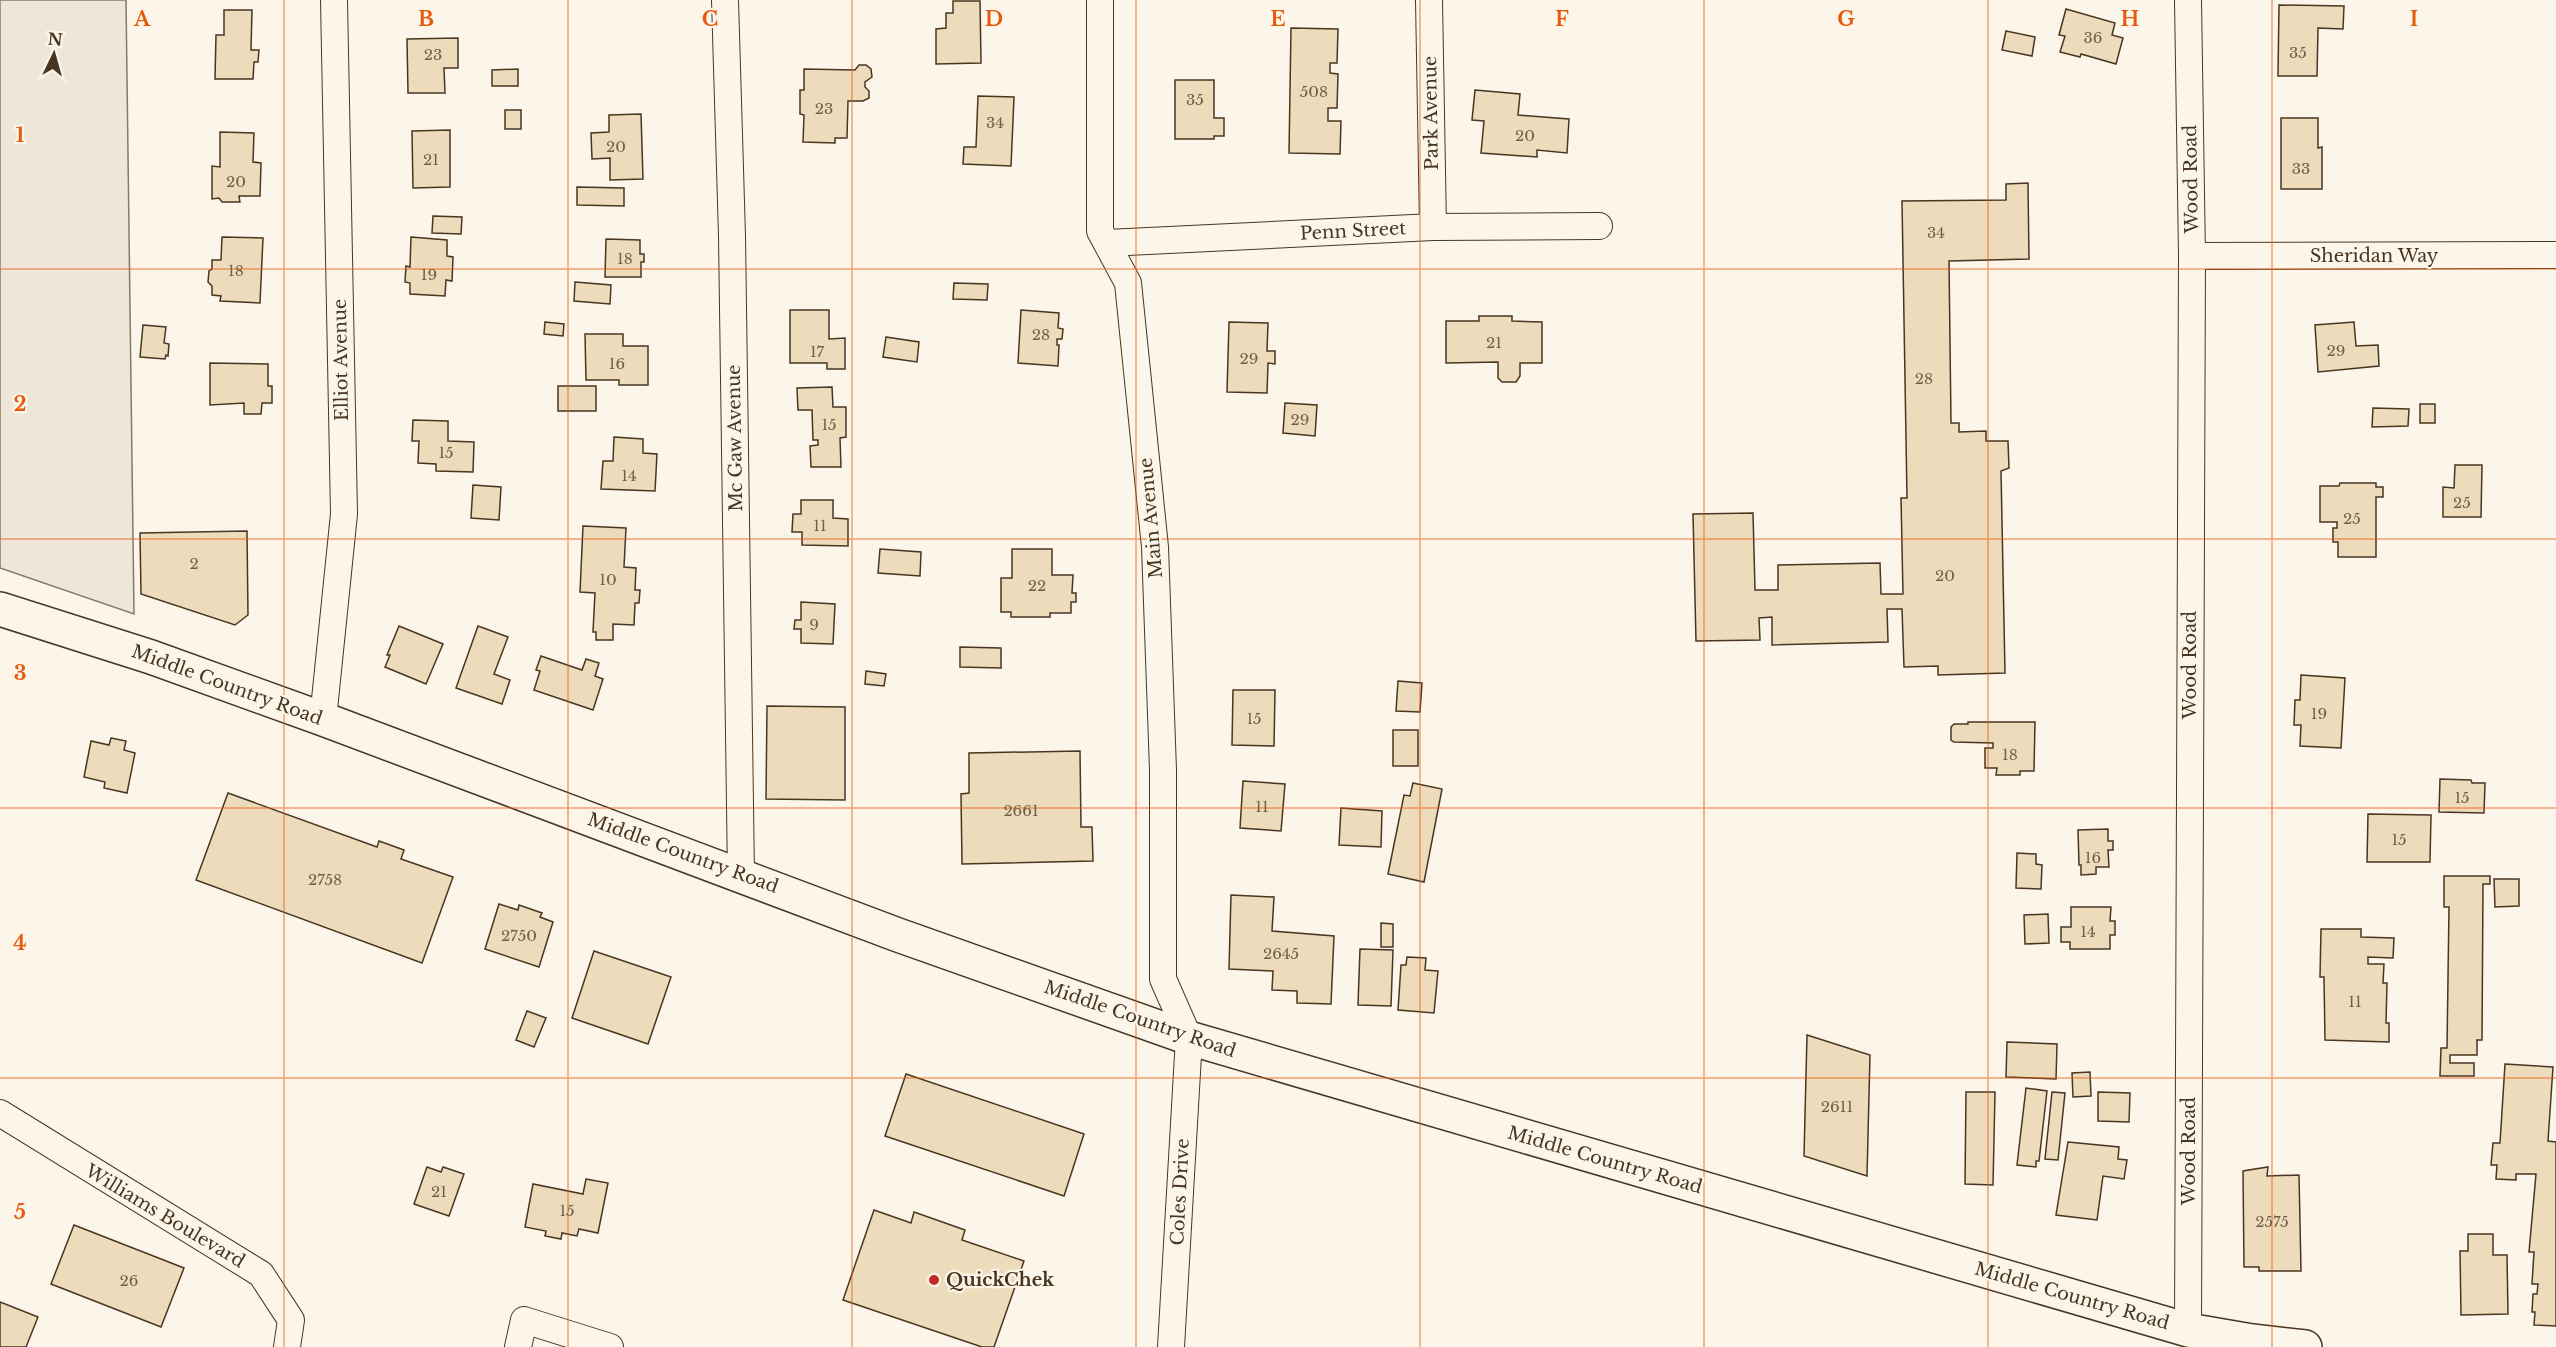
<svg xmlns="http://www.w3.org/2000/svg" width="2556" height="1347" font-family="'Libre Baskerville',serif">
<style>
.green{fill:#ede6d9;stroke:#887966;stroke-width:1.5}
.building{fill:#ecdcbc;stroke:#4a3520;stroke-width:1.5}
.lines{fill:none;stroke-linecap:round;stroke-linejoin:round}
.minor-casing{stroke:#4a3520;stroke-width:28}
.primary-casing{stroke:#4a3520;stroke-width:36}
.minor{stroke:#fbf6e9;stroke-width:26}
.primary{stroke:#fbf6e9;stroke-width:33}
.grid{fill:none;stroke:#e8590c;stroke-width:1.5;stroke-opacity:0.55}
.poi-dot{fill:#c62828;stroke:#fbf6e9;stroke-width:2}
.labels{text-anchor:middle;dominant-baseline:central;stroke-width:4.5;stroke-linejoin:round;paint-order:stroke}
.number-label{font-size:15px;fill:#725f47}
.street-label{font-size:18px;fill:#4a3520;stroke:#fbf6e9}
.poi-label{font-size:18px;font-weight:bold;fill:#4a3520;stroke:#fbf6e9;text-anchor:start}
.grid-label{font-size:20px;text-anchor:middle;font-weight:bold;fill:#e8590c;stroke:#fbf6e9;stroke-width:4.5;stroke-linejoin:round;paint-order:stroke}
</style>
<rect width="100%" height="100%" fill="#fbf6e9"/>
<path class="green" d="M0,0H126L134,614L0,568Z"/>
<g class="building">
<path d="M953,1H980L981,63L936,64V29L946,28V13H953Z"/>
<path d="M2279,5L2344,6L2343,29L2318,28L2317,76H2278Z"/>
<path d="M2066,9L2115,23L2112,35L2123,38L2116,64L2081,54L2080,57L2060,52L2065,36L2059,35Z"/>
<path d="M224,10H252L251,50H259L258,62H254L253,79H215L216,35H224Z"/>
<path d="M1291,28L1338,29L1337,63H1330V73L1338,74L1337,108H1328V121H1341L1340,154L1289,153Z"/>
<path d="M2006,31L2035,37L2032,56L2002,50Z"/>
<path d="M458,38V68H444L445,93H408L407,39Z"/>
<path d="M859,65H866L871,69L872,77L865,82V87L869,91V98L863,101H848L847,138H835V143L803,142L804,115L800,114V90H804V69L855,70Z"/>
<path d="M518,69V86H492V70Z"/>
<path d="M1175,80H1214V118H1224V136H1214V139H1175Z"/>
<path d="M1475,90L1520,94L1518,115L1569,119L1567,153L1537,150V157L1481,153L1484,121L1472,120Z"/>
<path d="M978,96L1014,97L1011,166L963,164L964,147H976Z"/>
<rect x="505" y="110" width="16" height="19"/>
<path d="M641,114L643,179L610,180V158L592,159L591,133L609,132V115Z"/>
<path d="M2281,118H2318V148L2322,147V189H2281Z"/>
<path d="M450,130V187L413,188L412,131Z"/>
<path d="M220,132L254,133L253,162L261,163L260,196H239L240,202H222L219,198L212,199V166L220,167Z"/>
<path d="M2028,183L2029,259L1949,261L1951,423H1959V432L1986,431V441H2008L2009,468L2001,471L2005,673L1938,675V666L1904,667L1902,609H1887L1888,642L1772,645V617L1759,618L1760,640L1696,641L1693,514L1753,513L1755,590H1778V565L1880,563L1881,594H1903L1901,498H1907L1902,201L2006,200V184Z"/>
<path d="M577,187L624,188V206L577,205Z"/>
<path d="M433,216L462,217L461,234L432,233Z"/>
<path d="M222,237L263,238L260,303L220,301L221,296L212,295V286L208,282L209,271L212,269V260H221Z"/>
<path d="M411,237L447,240V256L453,257L452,281L446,280L445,296L410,294V283L405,282L406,266L410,267Z"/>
<path d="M606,239L640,240V254H644V262H641V277H605Z"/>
<path d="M575,282L611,285L610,304L574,301Z"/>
<path d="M954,283L988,284L987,300L953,299Z"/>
<path d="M790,310H829V339L845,338V369H827V363H790Z"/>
<path d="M1021,310L1059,313L1058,328L1063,329L1062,339H1057V345H1059L1058,366L1018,363Z"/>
<path d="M1479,316H1512V321L1542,322V363H1520V376L1516,382H1502L1498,378V362L1446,363V321H1479Z"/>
<path d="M545,322L564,324L563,336L544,334Z"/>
<path d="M1229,322L1268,323L1267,351H1275V364L1268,363L1267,393L1227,392Z"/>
<path d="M2354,322L2356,346L2378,345L2379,366L2318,372L2315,325Z"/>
<path d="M143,325L166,327L164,343L169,344L168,356L166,355L165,359L140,357Z"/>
<path d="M585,334H623V346H648V385H619V380H586Z"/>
<path d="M886,337L919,342L917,362L883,357Z"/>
<path d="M210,363L268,364V386H272V403H262L261,414H244V403L210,405Z"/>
<rect x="558" y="386" width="38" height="25"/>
<path d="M832,387L833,407H846V437L840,438L841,467H811L810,446L818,445V440H813L812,410H798L797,388Z"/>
<path d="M1285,403L1317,405L1315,436L1283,433Z"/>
<rect x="2420" y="404" width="15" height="19"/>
<path d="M2373,408L2409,409L2408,426L2372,427Z"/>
<path d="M413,420L448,421V441L474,442L473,472L436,471V464L418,463L419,441H412Z"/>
<path d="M614,437L643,439V453L657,454L655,491L601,489L603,461H613Z"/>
<path d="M2455,465H2482L2481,517H2443V487L2454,488Z"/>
<path d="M2340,483H2376V487H2383V497H2376V557H2338V542H2333V528H2337V522H2320V486H2339Z"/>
<path d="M473,485L501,487L499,520L471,518Z"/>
<path d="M801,500H833V518L848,519V546L802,545V532H792L793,514H801Z"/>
<path d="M583,526L626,528L624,567L636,568L635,590H640L639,603H635L634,625L613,624V640H596V632H593L595,593L580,592Z"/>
<path d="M247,531L248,615L235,625L141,594L140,533Z"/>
<path d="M880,549L921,552L920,576L878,573Z"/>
<path d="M1012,549H1052V575H1073L1072,593H1076V602H1071V613H1050V617H1011V612H1001V578H1012Z"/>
<path d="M801,602L835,604L833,644L801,643V629H794L795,620H801Z"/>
<path d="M399,626L443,644L426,684L385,667L390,655H387Z"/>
<path d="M478,626L508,637L494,674L510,680L502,704L456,688Z"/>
<path d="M960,647L1001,648V668L960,667Z"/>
<path d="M541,656L582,670L586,659L599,663L595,676L603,679L593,710L534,690L540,671L536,670Z"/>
<path d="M866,671L886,674L884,686L865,684Z"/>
<path d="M2301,675L2345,678L2341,748L2300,746L2301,725H2294L2295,700H2300Z"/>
<path d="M1398,681L1422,683L1420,712L1396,711Z"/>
<path d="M1233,690H1275L1274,746L1232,745Z"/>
<path d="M767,706L845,707V800L766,799Z"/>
<path d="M1968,722H2035L2034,771H2020V775H1996L1997,768H1985V748H1993V743L1954,742L1951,740V727L1954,724H1968Z"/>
<rect x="1393" y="730" width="25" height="36"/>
<path d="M111,738L126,741L124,750L135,753L127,793L104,788L105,782L84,777L91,741L109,745Z"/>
<path d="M1080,751L1081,827H1092L1093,861L962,864L961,794L969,793V753Z"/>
<path d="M2440,779L2471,780L2472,783H2485L2484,813L2439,812Z"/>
<path d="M1243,781L1285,784L1281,831L1240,828Z"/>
<path d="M1413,783L1442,789L1424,882L1388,874L1404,795L1410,796Z"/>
<path d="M228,793L377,847L379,841L404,850L401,859L453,877L422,963L196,880Z"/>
<path d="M1341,808L1382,811L1381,847L1339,845Z"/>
<path d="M2368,814L2431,815L2430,862H2367Z"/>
<path d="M2108,829V841H2113V850H2108L2109,867H2096V874L2081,875V865H2079L2078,830Z"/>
<path d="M2017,853L2036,854V864L2042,865L2041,889L2016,888Z"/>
<path d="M2444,876H2490V884H2483L2482,1040H2477V1055H2450V1063H2474V1076H2440L2441,1048H2447L2449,907H2444Z"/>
<path d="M2494,879H2519V906L2495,907Z"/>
<path d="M1231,895L1274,897L1272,931L1334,936L1331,1004L1297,1003V991L1272,990L1273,971L1229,969Z"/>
<path d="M499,904L518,910L519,905L542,913L540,917L553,922L539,967L485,949Z"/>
<path d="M2071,907H2111L2110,921H2115V935H2110V949H2070V942H2061V927H2071Z"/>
<path d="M2048,914L2049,943L2025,944L2024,915Z"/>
<path d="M1381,923L1393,924V947H1381Z"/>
<path d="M2321,929H2361V937L2394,938L2393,958L2368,957V964H2384L2383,983H2387L2386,1023H2389V1042L2325,1040L2324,977H2320Z"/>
<path d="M1360,949L1393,950L1391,1006L1358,1005Z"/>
<path d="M594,951L671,977L648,1044L572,1018Z"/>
<path d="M1407,957L1426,958L1425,970L1438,971L1434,1013L1398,1010L1401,965H1406Z"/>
<path d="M527,1011L546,1018L534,1047L516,1040Z"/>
<path d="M1807,1035L1870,1055L1867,1176L1804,1156Z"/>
<path d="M2007,1042L2057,1044L2056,1079L2006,1077Z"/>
<path d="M2505,1064L2553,1067L2548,1141L2556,1142V1326L2534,1325L2535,1312H2532L2533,1294H2537L2538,1284H2532L2534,1252H2529L2536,1174H2516V1180L2496,1179L2497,1165H2491L2493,1143H2500Z"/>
<path d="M2090,1072L2091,1096L2073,1097L2072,1073Z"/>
<path d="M906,1074L1084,1134L1064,1196L885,1136Z"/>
<path d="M2026,1088L2047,1091L2039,1161H2036V1167L2017,1165Z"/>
<path d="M1966,1092H1995L1993,1185L1965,1184Z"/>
<path d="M2052,1092L2065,1093L2058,1160L2045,1159Z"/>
<path d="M2098,1092L2130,1093L2129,1122L2098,1121Z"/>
<path d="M2068,1142L2119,1147L2118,1159L2127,1160L2124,1179L2103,1176L2097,1220L2056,1215Z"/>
<path d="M427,1167L441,1172L443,1167L464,1174L449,1216L414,1204Z"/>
<path d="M2268,1167L2267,1176L2299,1175L2301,1271H2259V1267H2244L2243,1171Z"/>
<path d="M586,1179L608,1183L598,1233L579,1229L577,1236L562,1233L561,1239L545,1236L546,1231L525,1227L533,1184L583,1194Z"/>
<path d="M874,1210L911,1223L914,1212L965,1230L962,1240L1024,1261L994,1347H982L843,1300Z"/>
<path d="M74,1225L184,1268L161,1327L51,1284Z"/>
<path d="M2468,1234H2493V1255H2507L2508,1314L2461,1315L2460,1251H2468Z"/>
<path d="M0,1302L38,1317L26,1347H0Z"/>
</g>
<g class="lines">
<g class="minor-casing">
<g id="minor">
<path d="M725,0L732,236L741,876"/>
<path d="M1100,0V231L1128,283L1155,547L1163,770V979L1189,1038L1171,1347"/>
<path d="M1429,0L1433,227"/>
<path d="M1107,243L1433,227L1599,226"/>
<path d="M2192,256L2556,255"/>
<path d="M323,719L344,514L334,0"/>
<path d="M0,1113L261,1274L291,1320L287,1347"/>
<path d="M2188,1330L2192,256L2188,0"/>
<path d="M518,1347L524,1320L610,1347"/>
</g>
</g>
<g class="primary-casing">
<path id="primary" d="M0,609L151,657L323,719L898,935L1189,1038L2188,1330L2252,1341L2305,1347"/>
</g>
<use href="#minor" class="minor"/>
<use href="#primary" class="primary"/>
</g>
<path class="grid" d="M284,0V1347M568,0V1347M852,0V1347M1136,0V1347M1420,0V1347M1704,0V1347M1988,0V1347M2272,0V1347M0,269H2556M0,539H2556M0,808H2556M0,1078H2556"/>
<circle class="poi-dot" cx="934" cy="1280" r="6"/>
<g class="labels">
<g class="number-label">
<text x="2093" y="37">36</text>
<text x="2298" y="52">35</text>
<text x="433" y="54">23</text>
<text x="1314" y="91">508</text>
<text x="1195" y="99">35</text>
<text x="824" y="108">23</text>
<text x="995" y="122">34</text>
<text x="1525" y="135">20</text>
<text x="616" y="146">20</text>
<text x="431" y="159">21</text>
<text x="2301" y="168">33</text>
<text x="236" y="181">20</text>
<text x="1936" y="232">34</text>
<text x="625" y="258">18</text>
<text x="236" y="270">18</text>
<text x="429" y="274">19</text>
<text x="1041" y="334">28</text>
<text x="1494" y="342">21</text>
<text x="2336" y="350">29</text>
<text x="817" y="351">17</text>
<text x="1249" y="358">29</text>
<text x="617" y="363">16</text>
<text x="1924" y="378">28</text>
<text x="1300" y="419">29</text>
<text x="829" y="424">15</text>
<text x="446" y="452">15</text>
<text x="629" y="475">14</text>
<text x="2462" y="502">25</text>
<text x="2352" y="518">25</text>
<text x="820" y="525">11</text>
<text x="194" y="563">2</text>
<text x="1945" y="575">20</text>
<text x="608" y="579">10</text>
<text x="1037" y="585">22</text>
<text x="814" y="624">9</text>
<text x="2319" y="713">19</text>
<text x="1254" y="718">15</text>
<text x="2010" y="754">18</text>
<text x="2462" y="797">15</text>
<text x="1262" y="806">11</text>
<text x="1021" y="810">2661</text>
<text x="2399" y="839">15</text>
<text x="2093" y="857">16</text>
<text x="325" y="879">2758</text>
<text x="2088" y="931">14</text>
<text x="519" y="935">2750</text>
<text x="1281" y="953">2645</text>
<text x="2355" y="1001">11</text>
<text x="1837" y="1106">2611</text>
<text x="439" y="1191">21</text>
<text x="567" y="1210">15</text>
<text x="2272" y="1221">2575</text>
<text x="129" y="1280">26</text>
</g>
<g class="street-label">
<text transform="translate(1431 113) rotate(-91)">Park Avenue</text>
<text transform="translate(2191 179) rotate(-91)">Wood Road</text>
<text transform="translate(1353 231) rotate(-3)">Penn Street</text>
<text x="2374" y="256">Sheridan Way</text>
<text transform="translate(341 360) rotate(-91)">Elliot Avenue</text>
<text transform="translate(735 438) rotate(-91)">Mc Gaw Avenue</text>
<text transform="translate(1151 518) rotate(-95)">Main Avenue</text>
<text transform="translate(2190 665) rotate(-90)">Wood Road</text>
<text transform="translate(227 685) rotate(20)">Middle Country Road</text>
<text transform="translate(683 853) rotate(20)">Middle Country Road</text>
<text transform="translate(1140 1019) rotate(19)">Middle Country Road</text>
<text transform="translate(2189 1151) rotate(-90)">Wood Road</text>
<text transform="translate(1605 1160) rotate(16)">Middle Country Road</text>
<text transform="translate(1180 1192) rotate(-87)">Coles Drive</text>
<text transform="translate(165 1216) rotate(31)">Williams Boulevard</text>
<text transform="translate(2072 1296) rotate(16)">Middle Country Road</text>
</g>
<g class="poi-label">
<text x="946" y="1280">QuickChek</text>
</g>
</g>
<g class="grid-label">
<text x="142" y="26">A</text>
<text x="426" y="26">B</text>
<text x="710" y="26">C</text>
<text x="994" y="26">D</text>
<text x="1278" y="26">E</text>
<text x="1562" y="26">F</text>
<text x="1846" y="26">G</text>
<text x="2130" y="26">H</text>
<text x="2414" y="26">I</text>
<text x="20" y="142">1</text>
<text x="20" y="411">2</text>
<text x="20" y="680">3</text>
<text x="20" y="950">4</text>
<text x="20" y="1219">5</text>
</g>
<g transform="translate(54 54) rotate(5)" stroke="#fbf6e9" stroke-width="4.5" paint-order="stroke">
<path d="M0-4.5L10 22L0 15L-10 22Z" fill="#4a3520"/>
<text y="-9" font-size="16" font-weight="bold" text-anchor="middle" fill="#4a3520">N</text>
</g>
</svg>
